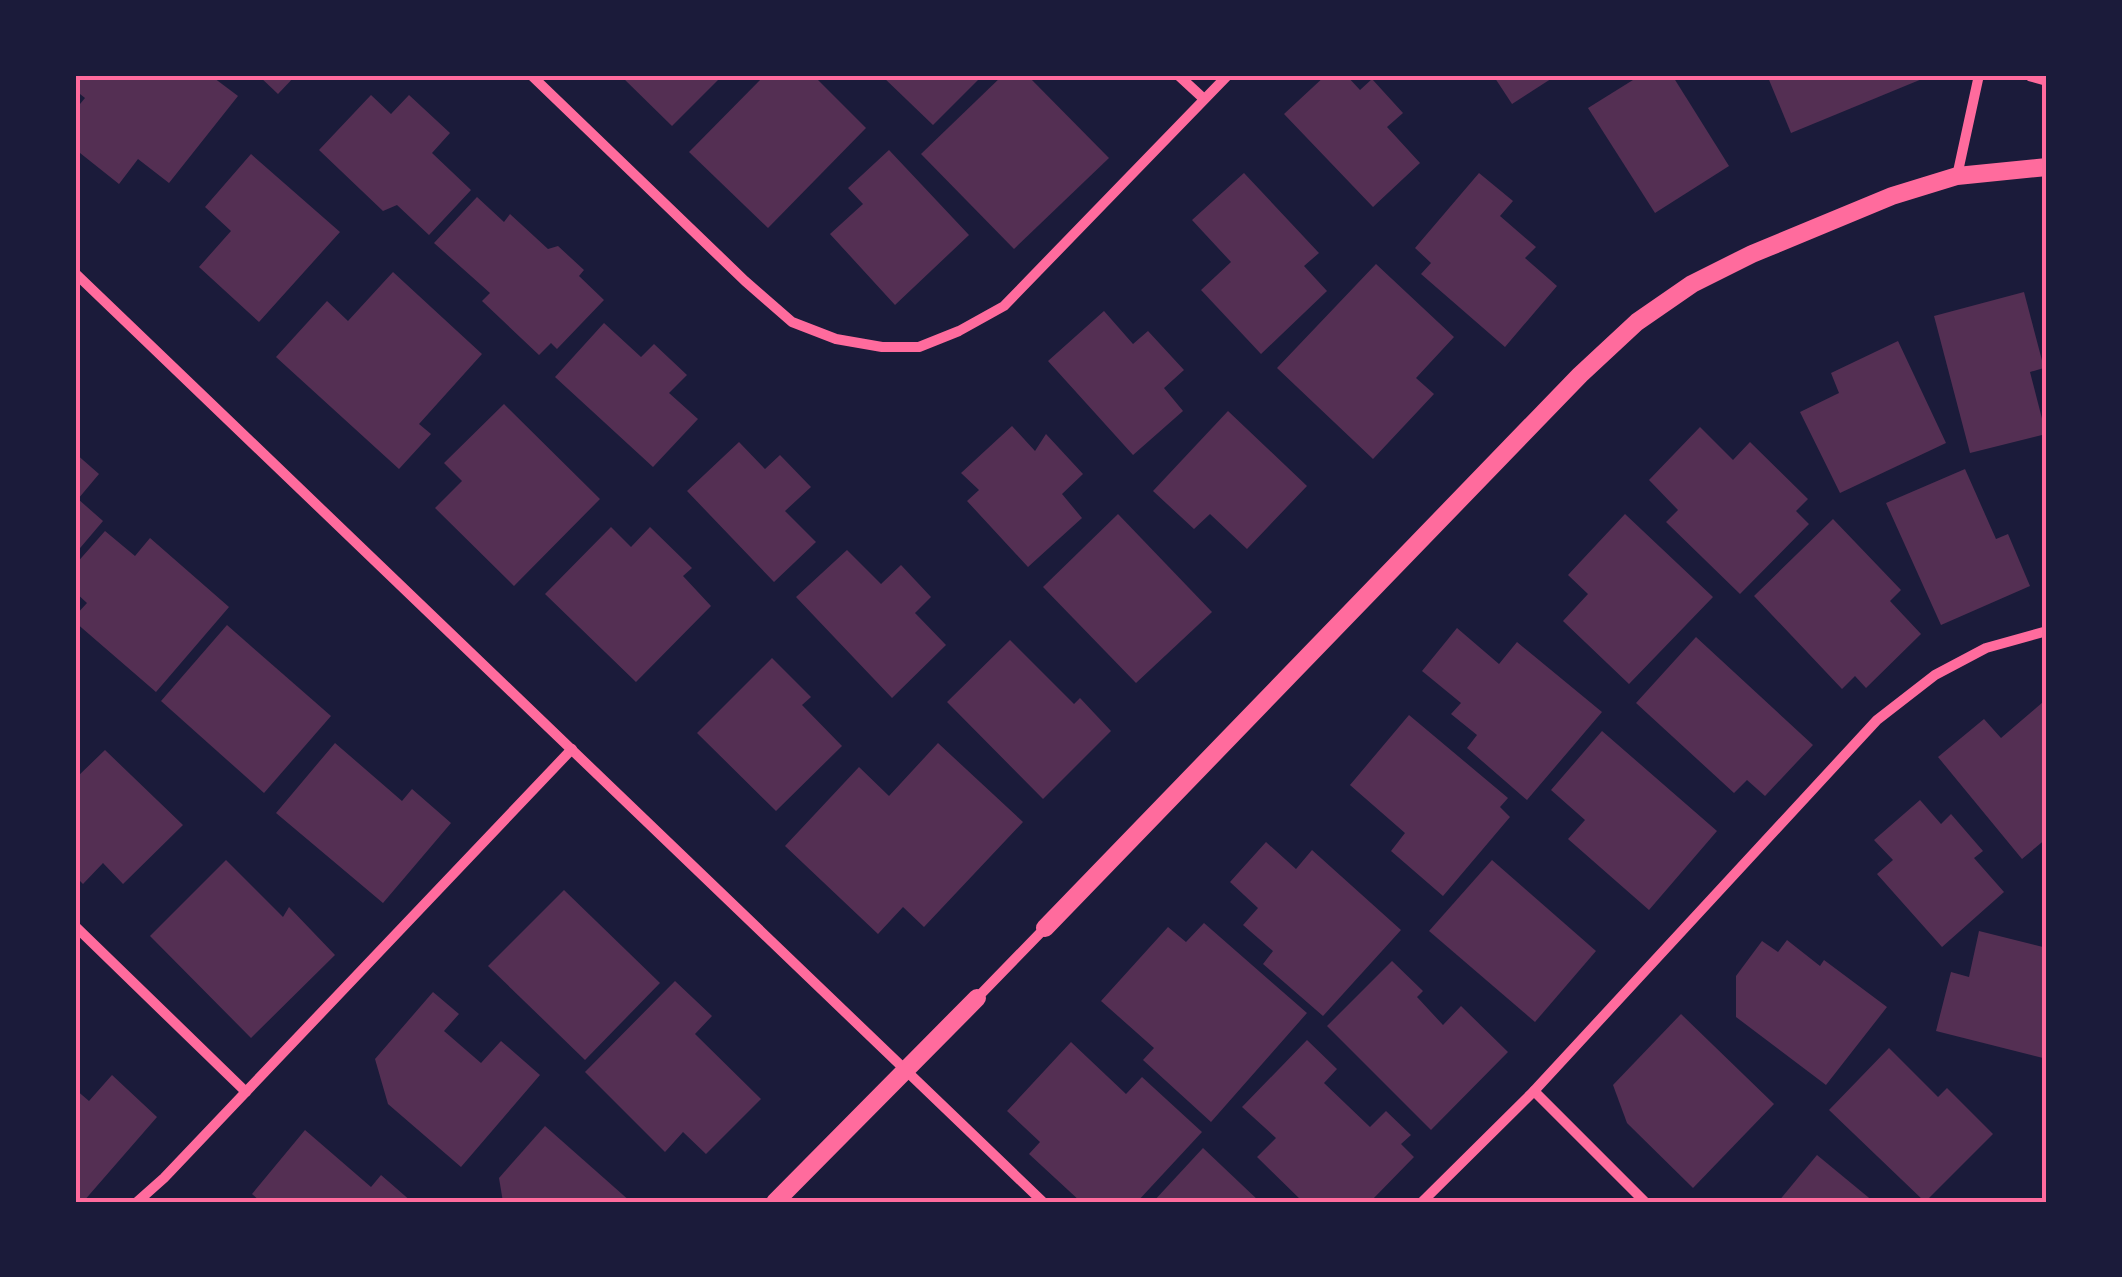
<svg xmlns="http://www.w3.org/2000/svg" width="2122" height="1277" font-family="'Crimson Pro',serif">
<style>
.building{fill:#542f53}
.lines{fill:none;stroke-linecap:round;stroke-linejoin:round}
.path{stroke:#ff6b9d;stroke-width:6}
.minor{stroke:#ff6b9d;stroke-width:10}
.tertiary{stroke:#ff6b9d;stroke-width:18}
.neatline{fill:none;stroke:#ff6b9d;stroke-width:4}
</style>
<rect width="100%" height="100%" fill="#1b1b3a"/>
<g class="building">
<path d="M75,75H210L238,96L169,183L138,159L119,184L75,149V110L85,98L75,90Z"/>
<path d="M258,75H296L278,94Z"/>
<path d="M620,75H723L672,126Z"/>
<path d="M765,75H813L866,128L768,228L689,152Z"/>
<path d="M881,75H983L933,125Z"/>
<path d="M1003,75H1027L1109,158L1014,249L921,154Z"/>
<path d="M1326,75H1346L1360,90L1372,79L1403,113L1387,127L1420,163L1373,207L1284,114Z"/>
<path d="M1493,75H1557L1512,104Z"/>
<path d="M1641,75H1672L1729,166L1655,213L1588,108Z"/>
<path d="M1767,75H1921L1922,79L1791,133Z"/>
<path d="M371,95L391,114L409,95L450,133L432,153L471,190L429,235L397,205L383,211L319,150Z"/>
<path d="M889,150L969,235L895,305L830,234L863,204L848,188Z"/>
<path d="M251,154L340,232L259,322L199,267L231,231L205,207Z"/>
<path d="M1244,173L1319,253L1304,266L1327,291L1261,354L1201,290L1231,262L1192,220Z"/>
<path d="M1479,173L1513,201L1500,216L1536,247L1525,258L1557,286L1505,347L1421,274L1431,263L1415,248Z"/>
<path d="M477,197L504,222L510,214L548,249L558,246L584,270L579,276L604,300L557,349L551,343L539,355L482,301L490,293L434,243Z"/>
<path d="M1376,264L1454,337L1416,378L1434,394L1373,459L1277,368Z"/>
<path d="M393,272L482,354L419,424L431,434L399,469L276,357L327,301L348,321Z"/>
<path d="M2024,292L2044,368L2030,372L2046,434L1970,453L1934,316Z"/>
<path d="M1104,311L1133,344L1148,331L1184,370L1164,388L1183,411L1133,455L1048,361Z"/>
<path d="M604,323L641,357L654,344L687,375L669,393L698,419L653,467L555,377Z"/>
<path d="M1898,341L1946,443L1840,493L1800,412L1839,393L1831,373Z"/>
<path d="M504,404L600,499L514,586L435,508L462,481L444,463Z"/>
<path d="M1228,411L1307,486L1247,549L1210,514L1194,529L1153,491Z"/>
<path d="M1012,426L1035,451L1046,434L1083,474L1062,494L1082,518L1028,567L967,501L979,490L961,473Z"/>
<path d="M1700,427L1733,460L1750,442L1808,499L1796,511L1809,524L1740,594L1666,522L1678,510L1649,480Z"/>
<path d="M739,442L765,469L780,455L811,487L785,511L816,542L774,582L687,491Z"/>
<path d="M75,453L99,474L78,499L103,521L75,554Z"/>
<path d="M1965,469L1996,539L2008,534L2030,586L1941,625L1886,503Z"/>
<path d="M1118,514L1212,612L1136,683L1043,587Z"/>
<path d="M1625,514L1713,597L1629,684L1563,621L1588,594L1568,575Z"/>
<path d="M1833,519L1901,590L1890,601L1921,634L1866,688L1855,676L1842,689L1754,596Z"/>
<path d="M611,527L631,547L650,527L692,568L683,576L711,606L636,682L545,594Z"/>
<path d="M105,531L135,556L150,538L229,607L156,692L75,622V616L87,603L75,592V565Z"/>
<path d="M847,550L881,584L901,565L931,597L915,613L946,645L892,698L796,597Z"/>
<path d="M227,625L331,716L264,793L161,701Z"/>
<path d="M1457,628L1499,664L1517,642L1602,712L1527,800L1467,748L1477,735L1451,714L1461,703L1422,671Z"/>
<path d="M1696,637L1813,745L1765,796L1747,780L1734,793L1636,703Z"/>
<path d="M1010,640L1074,704L1080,698L1111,731L1043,799L947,702Z"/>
<path d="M772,658L811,697L802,705L842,746L776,811L697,733Z"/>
<path d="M2043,702L2047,707V838L2022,859L1938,757L1984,719L2001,738Z"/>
<path d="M1409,715L1508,798L1500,807L1510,817L1443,896L1391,851L1405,833L1350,785Z"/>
<path d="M1602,731L1717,831L1649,910L1568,839L1585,820L1551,790Z"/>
<path d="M335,743L402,801L412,789L451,823L383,903L276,813Z"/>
<path d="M938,743L1023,822L924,927L903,907L878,934L785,846L859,767L889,796Z"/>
<path d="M105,750L183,825L123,884L103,863L83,884L75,876V779Z"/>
<path d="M1920,800L1941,824L1951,814L1983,851L1974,858L2004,892L1942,947L1877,874L1893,860L1874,840Z"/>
<path d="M1266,842L1296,869L1312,850L1401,930L1323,1016L1263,964L1273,951L1243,925L1258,908L1230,882Z"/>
<path d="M226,860L283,917L289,907L335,955L251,1038L150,936Z"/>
<path d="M1492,860L1596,951L1535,1022L1429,931Z"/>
<path d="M564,890L660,983L585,1060L488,966Z"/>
<path d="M1204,923L1307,1013L1211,1122L1143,1060L1154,1048L1101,1001L1168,927L1186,942Z"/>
<path d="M1979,931L2047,948V1059L1936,1031L1951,972L1969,977Z"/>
<path d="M1787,940L1820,966L1824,960L1887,1007L1826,1085L1736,1017V976L1762,941L1778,952Z"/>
<path d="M1392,961L1423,991L1417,997L1443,1025L1461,1006L1508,1052L1431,1130L1327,1026Z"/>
<path d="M675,981L712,1016L695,1034L761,1099L706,1154L683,1132L665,1152L585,1072Z"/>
<path d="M433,992L459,1014L444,1031L481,1063L501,1041L540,1075L461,1167L388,1104L375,1059Z"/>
<path d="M1681,1014L1774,1104L1693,1188L1627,1123L1613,1085Z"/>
<path d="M1307,1040L1337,1069L1324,1083L1370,1127L1386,1111L1411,1135L1401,1144L1414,1157L1370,1202H1303L1257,1157L1276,1138L1242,1107Z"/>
<path d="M1071,1042L1126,1094L1142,1077L1202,1132L1137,1202H1081L1029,1154L1040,1142L1007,1111Z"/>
<path d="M1889,1048L1938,1097L1947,1088L1993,1134L1925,1202L1829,1110Z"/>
<path d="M112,1075L157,1117L83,1202H75V1089L89,1101Z"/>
<path d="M545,1126L631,1202H503L499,1178Z"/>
<path d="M305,1130L371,1187L381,1175L412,1202H261L252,1194Z"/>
<path d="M1203,1148L1260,1202H1153Z"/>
<path d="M1817,1155L1874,1202H1778Z"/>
</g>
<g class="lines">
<path class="path" d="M2029,78L2047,83"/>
<g class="minor">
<path d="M531,75L745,281L792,322L836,339L882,347H919L959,331L1004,306L1228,75"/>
<path d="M1178,75L1204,99"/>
<path d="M1957,176L1979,75"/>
<path d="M75,273L1043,1202"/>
<path d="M75,926L246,1092"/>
<path d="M977,998L1045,928"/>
<path d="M1534,1091L1645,1202"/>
<path d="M137,1202L164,1178L572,749"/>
<path d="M1422,1202L1534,1091L1877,720L1935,675L1986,648L2047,631"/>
</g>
<g class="tertiary">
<path d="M1045,928L1580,375L1637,322L1692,284L1752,254L1892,196L1957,176L2047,167"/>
<path d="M775,1202L977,998"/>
</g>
</g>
<rect width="2122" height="1277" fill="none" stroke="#1b1b3a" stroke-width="155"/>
<rect x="78" y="78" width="1966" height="1122" class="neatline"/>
</svg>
